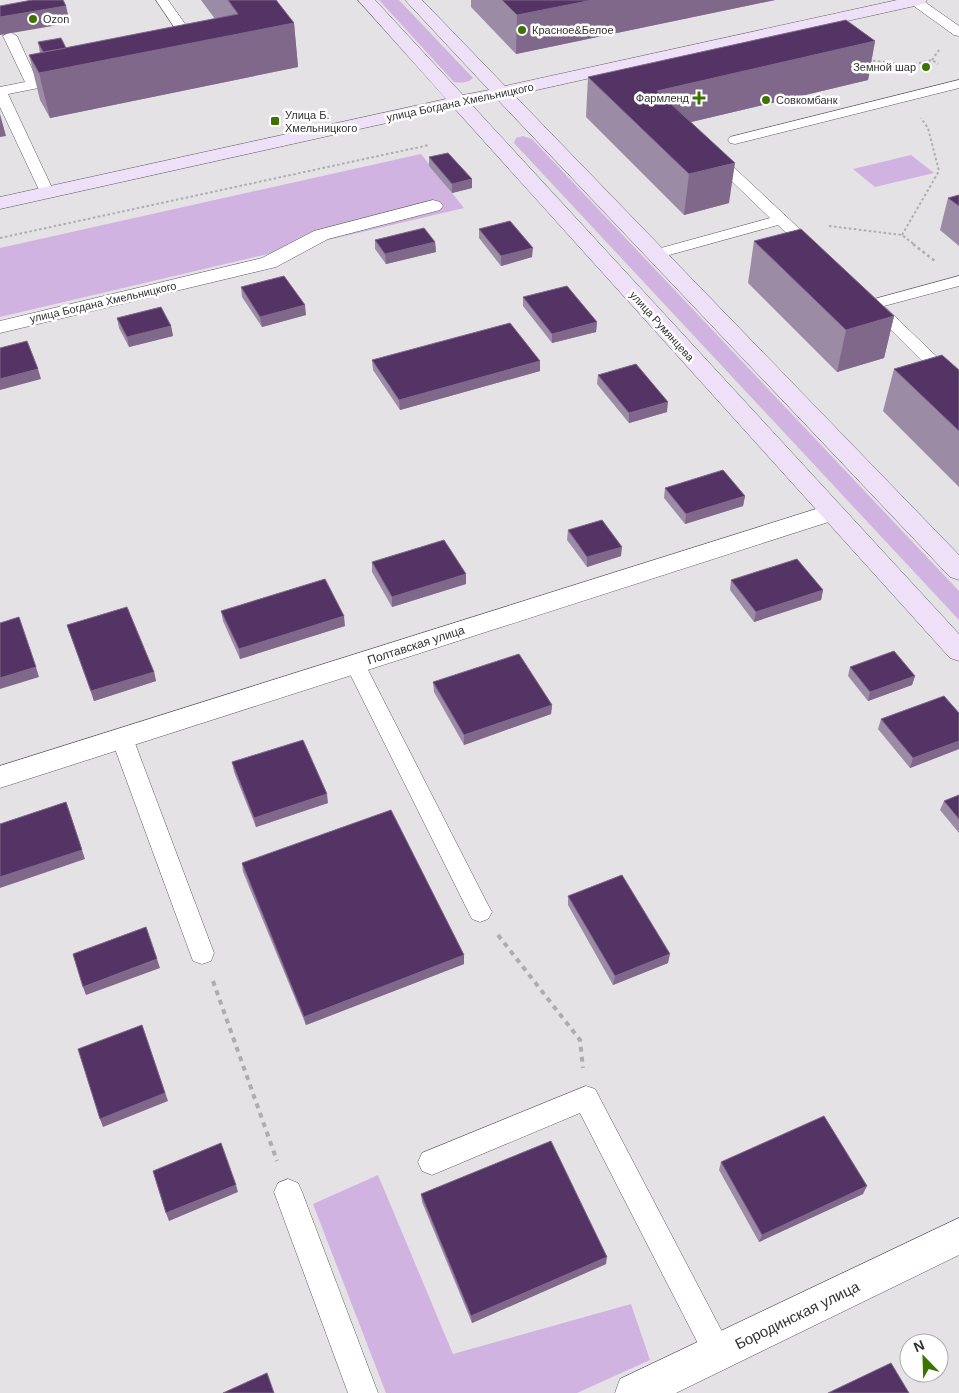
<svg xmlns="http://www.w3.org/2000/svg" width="959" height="1393" font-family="Arial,sans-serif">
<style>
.green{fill:#d1b3e1}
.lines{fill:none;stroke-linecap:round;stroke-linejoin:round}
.lane-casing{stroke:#5d5b5e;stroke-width:1}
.street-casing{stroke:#5d5b5e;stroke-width:1}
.secondary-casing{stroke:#5d5b5e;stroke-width:1}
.path-far2{stroke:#aeacaf;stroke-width:2;stroke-dasharray:2.5 2.5;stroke-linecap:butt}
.path-far1{stroke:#aeacaf;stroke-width:2.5;stroke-dasharray:3 3;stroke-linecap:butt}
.path{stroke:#aeacaf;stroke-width:4;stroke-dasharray:5 5;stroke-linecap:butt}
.lane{fill:#fff;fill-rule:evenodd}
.street{fill:#fff;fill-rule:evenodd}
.secondary{fill:#eee0f6;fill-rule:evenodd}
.wall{fill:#9c8ba5}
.shaded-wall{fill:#80688b}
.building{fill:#543464;stroke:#80688b}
.poi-dot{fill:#3d7300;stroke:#fff;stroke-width:2}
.labels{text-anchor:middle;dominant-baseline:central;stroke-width:5;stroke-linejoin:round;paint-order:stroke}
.far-poi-label{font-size:11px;fill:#323233;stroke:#fff;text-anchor:start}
.far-street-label{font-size:11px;fill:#323233;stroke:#fff}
.street-label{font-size:12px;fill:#323233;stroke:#fff}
.near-street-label{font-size:15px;fill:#323233;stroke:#fff}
</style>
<rect width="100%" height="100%" fill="#e5e2e6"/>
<g class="green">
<path d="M379,0H399L473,78C468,83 461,83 454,82Z"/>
<path d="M523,136L532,139L959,591V620L514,143L516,138Z"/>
<path d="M421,154L464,208L0,317V248Z"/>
<path d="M911,155L934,173L875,187L853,169Z"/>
<path d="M378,1175L453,1354L631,1304L650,1360L577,1393H386L313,1204Z"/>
</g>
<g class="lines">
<g class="lane-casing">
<g id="lane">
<path d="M156,0H168L203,49L201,52H191Z"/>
<path d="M909,0H922L959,26V36L954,35L911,4Z"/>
<path d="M10,32L17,36L37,80L64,75L71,79L64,83L8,94L54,192L52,195H42L40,192L0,107V87L25,82L3,36Z"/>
<path d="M959,80V88L735,144L730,143L728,140L730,137Z"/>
<path d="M721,159L726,160L819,247L821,250L819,253H807L778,225L662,257H650L648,254L650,251L770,218L716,166L714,163L716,160Z"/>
<path d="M959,276V286L884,306L959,378V393L953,392L865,304L867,301Z"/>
<path d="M355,656L362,659L365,664L488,905L492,912L488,919L480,922L472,919L345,664L348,659Z"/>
<path d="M122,730L130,732L133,738L214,953L211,961L202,964L193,961L190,953L111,738L114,732Z"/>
<path d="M586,1086L595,1089L728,1343L733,1353L728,1363L718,1368L708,1363L580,1113L432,1175L422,1171L418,1162L422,1153Z"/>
<path d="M288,1179L298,1183L302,1192L378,1393H348L274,1192L278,1183Z"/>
</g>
</g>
<g class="street-casing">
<g id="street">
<path d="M433,200L440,202L443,206L440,210L328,239L276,267L0,333V321L262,258L314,231Z"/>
<path d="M832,504L841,506L844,512L841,518L0,788V766Z"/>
<path d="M959,1218V1255L676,1393H615L620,1379Z"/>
</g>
</g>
<g class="secondary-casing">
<path id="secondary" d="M358,0H375L463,95L489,90L405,0H422L505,86L897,0H927L925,3L919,5L514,95L959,555V580L950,577L497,99L471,104L959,634V661L950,658L454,108L0,209V197L446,99Z"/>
</g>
<g class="path-far2">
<path d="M868,60L910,65"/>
<path d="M932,60L939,50"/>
<path d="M915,68L910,65L932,60L938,64"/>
<path d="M829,226L902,235L915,245"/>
<path d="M902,235L939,171L928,128L921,118"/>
<path d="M0,238L429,145"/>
</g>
<path class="path-far1" d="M913,244L935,261"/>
<g class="path">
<path d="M498,935L580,1040L583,1068"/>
<path d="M213,981L277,1161"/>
</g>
<use href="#lane" class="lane"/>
<use href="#street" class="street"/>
<use href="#secondary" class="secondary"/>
</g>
<g class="wall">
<path d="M201,0H276L294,23L298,67L50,118L40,100L29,55L40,53L38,42L66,48L215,19Z"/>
<path d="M471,0H775L516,54L471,7Z"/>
<path d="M875,41L868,80L691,122L729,203L684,215L586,117L588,77Z"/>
<path d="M429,157L472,188L452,193L429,166Z"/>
<path d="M959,195V246L940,230L948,198Z"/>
<path d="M479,229L532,257L501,266L479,238Z"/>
<path d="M375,240L435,242L436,252L386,264L375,249Z"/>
<path d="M754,241L894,316L884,358L837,372L748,283Z"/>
<path d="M241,287L306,315L262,327L242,297Z"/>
<path d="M523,297L597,322L596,332L552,343L523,306Z"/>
<path d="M117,318L171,326L173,336L129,347L119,328Z"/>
<path d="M372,360L540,371L400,410L373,370Z"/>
<path d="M894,369L959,370V487L883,411Z"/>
<path d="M598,375L667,412L629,423L597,384Z"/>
<path d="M665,488L745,496L743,506L685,524L664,498Z"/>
<path d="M568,530L621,556L587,567L567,540Z"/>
<path d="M372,562L466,584L392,607L372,572Z"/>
<path d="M731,580L823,590L821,600L754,622L730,590Z"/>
<path d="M221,611L345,626L240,659L223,621Z"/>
<path d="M67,625L154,672L156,681L94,701Z"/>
<path d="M850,667L915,676L912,685L868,701L848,676Z"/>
<path d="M433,682L552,705L551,714L464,745L434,692Z"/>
<path d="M959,713V749L910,768L878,729L881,719Z"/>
<path d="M232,762L328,803L256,827L234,772Z"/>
<path d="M959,795V833L940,810L944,801Z"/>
<path d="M242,863L464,955V964L306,1025L243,872Z"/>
<path d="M568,896L668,963L613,985L568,905Z"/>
<path d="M721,1162L863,1194L759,1242L719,1170Z"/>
<path d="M421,1194L606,1264L472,1323L422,1202Z"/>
</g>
<g class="shaded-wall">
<path d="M593,0H775L516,54L517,15Z"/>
<path d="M66,6L70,23L0,35V17Z"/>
<path d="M294,23L298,67L50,118L39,73Z"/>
<path d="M875,41L868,80L653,131L657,91Z"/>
<path d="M0,114L6,136L0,137Z"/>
<path d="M735,163L729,203L684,215L689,174Z"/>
<path d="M472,179V188L452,193V184Z"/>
<path d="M435,242L436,252L386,264L385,254Z"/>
<path d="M533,248L532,257L501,266V256Z"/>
<path d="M305,305L306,315L262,327L260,317Z"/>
<path d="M894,316L884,358L837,372L846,330Z"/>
<path d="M597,322L596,332L552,343V334Z"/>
<path d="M171,326L173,336L129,347L127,337Z"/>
<path d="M540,361V371L400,410L399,400Z"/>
<path d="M38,369L41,379L0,390V379Z"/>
<path d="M668,402L667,412L629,423V413Z"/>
<path d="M745,496L743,506L685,524L686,514Z"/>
<path d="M622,547L621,556L587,567V557Z"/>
<path d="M466,574V584L392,607V597Z"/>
<path d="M823,590L821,600L754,622L756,612Z"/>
<path d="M344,616L345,626L240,659L239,649Z"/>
<path d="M36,667L39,677L0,689V678Z"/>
<path d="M154,672L156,681L94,701L91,691Z"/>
<path d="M915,676L912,685L868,701L870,692Z"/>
<path d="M552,705L551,714L464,745V735Z"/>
<path d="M959,741V749L910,768L913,758Z"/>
<path d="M327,794L328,803L256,827L254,818Z"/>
<path d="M66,802L85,859L0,888V877Z"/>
<path d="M670,954L668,963L613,985L615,976Z"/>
<path d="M464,955V964L306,1025L304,1017Z"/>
<path d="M157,959L160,968L86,995L83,987Z"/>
<path d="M142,1025L168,1101L103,1127L100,1119Z"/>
<path d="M236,1185L238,1192L169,1221L166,1213Z"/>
<path d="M867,1186L863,1194L759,1242L762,1235Z"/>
<path d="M607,1257L606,1264L472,1323L471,1316Z"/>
</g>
<g class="building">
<path d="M32,0H63L66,6L0,17V6Z"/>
<path d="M228,0H276L294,23L39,73L29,55L238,14Z"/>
<path d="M502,0H593L517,15Z"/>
<path d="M846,20L875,41L657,91L735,163L689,174L588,77Z"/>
<path d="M61,38L66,48L43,52L38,42Z"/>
<path d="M448,153L472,179L452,184L429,157Z"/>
<path d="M959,195V206L948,198Z"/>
<path d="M510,221L533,248L501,256L479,229Z"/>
<path d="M424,228L435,242L385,254L375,240Z"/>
<path d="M801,229L894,316L846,330L754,241Z"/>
<path d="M284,276L305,305L260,317L241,287Z"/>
<path d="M567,286L597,322L552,334L523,297Z"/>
<path d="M161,307L171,326L127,337L117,318Z"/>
<path d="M510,323L540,361L399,400L372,360Z"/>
<path d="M27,341L38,369L0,379V348Z"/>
<path d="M942,355L959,370V431L894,369Z"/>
<path d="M636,364L668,402L629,413L598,375Z"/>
<path d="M723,470L745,496L686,514L665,488Z"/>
<path d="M602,520L622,547L587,557L568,530Z"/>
<path d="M444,540L466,574L392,597L372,562Z"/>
<path d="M797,559L823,590L756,612L731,580Z"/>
<path d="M325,579L344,616L239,649L221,611Z"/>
<path d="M127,607L154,672L91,691L67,625Z"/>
<path d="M19,617L36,667L0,678V623Z"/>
<path d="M894,651L915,676L870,692L850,667Z"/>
<path d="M519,654L552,705L464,735L433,682Z"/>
<path d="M944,696L959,713V741L913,758L881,719Z"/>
<path d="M303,740L327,794L254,818L232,762Z"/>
<path d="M959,795V819L944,801Z"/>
<path d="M66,802L82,850L0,877V824Z"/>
<path d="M391,810L464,955L304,1017L242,863Z"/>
<path d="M622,875L670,954L615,976L568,896Z"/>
<path d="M146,927L157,959L83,987L73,954Z"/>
<path d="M142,1025L165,1093L100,1119L78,1049Z"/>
<path d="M824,1116L867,1186L762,1235L721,1162Z"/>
<path d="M551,1141L607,1257L471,1316L421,1194Z"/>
<path d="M221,1143L236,1185L166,1213L153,1171Z"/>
<path d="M891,1363L909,1393H828Z"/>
<path d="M267,1373L274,1393H223Z"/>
</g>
<g class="poi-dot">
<circle cx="33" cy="19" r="5"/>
<circle cx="522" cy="30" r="5"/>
<circle cx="926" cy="67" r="5"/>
<path d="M696.5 90.5h5v5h5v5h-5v5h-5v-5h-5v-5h5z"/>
<circle cx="766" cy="100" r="5"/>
<rect x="270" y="116" width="10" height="10" rx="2.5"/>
</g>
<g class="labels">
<g class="far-poi-label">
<text x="43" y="19">Ozon</text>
<text x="532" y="30">Красное&amp;Белое</text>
<text x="916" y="67" text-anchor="end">Земной шар</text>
<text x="689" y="98" text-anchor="end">Фармленд</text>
<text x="776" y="100">Совкомбанк</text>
<text x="285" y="115">Улица Б.<tspan x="285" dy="13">Хмельницкого</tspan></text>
</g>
<g class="far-street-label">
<text transform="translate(460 102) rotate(-12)">улица Богдана Хмельницкого</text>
<text transform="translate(103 302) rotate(-13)">улица Богдана Хмельницкого</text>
<text transform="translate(662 326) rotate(48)">улица Румянцева</text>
</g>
<g class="street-label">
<text transform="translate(416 645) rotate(-18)">Полтавская улица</text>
</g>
<g class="near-street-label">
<text transform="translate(797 1315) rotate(-26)">Бородинская улица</text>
</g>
</g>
<g transform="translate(924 1358) rotate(337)"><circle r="24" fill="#ffffff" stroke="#adadad"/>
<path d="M0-4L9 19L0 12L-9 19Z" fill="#3d7300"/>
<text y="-8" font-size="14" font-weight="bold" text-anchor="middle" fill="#323233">N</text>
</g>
</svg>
